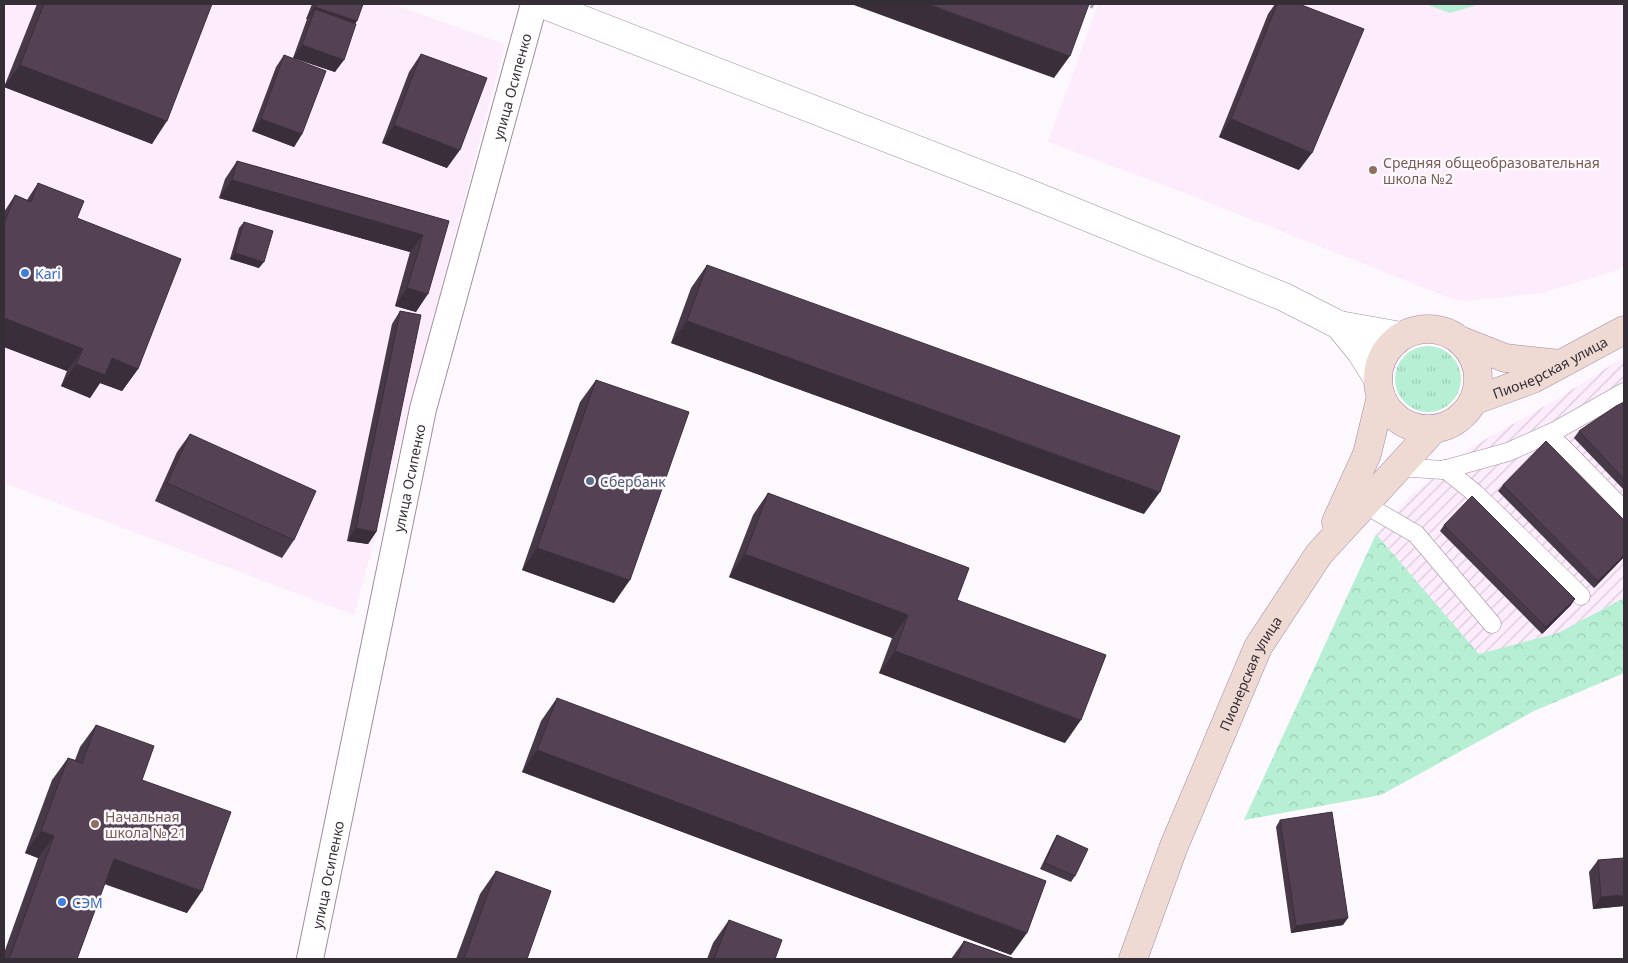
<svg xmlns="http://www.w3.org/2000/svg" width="1628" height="963" font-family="'Noto Sans',sans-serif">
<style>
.built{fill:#fdecfc}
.industrial{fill:url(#industrial-furrows)}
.grass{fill:url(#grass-tufts)}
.forest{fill:url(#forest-crowns)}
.park{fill:#b6efd3}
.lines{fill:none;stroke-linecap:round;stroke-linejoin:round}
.service-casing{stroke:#a18da1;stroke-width:19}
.pedestrian-casing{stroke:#a18da1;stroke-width:28}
.tertiary-casing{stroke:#a18da1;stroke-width:29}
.secondary-casing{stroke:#a18da1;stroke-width:29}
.path{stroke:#ada6ad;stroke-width:3;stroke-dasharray:5 2.5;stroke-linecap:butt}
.service{stroke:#fff;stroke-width:18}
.pedestrian{stroke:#fff;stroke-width:26}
.tertiary{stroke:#fff;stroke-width:28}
.secondary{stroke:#eed9d3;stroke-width:28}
.wall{fill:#483948}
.shaded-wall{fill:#3b2e3b}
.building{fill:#544254;stroke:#3b2e3b}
.education-dot{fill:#8d6e63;stroke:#fdf8fd;stroke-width:2}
.shop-dot{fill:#3f7fe0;stroke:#fdf8fd;stroke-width:2}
.service-dot{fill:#5c6f8a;stroke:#fdf8fd;stroke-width:2}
.labels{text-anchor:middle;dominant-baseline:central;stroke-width:5;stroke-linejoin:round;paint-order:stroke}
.street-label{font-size:14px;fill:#362e36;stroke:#fdf8fd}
.education-label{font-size:14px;fill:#785e54;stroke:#fdf8fd;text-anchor:start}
.shop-label{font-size:14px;fill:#366cbe;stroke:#fdf8fd;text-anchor:start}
.service-label{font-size:14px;fill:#4e5e75;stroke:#fdf8fd;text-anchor:start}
</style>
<defs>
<pattern id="industrial-furrows" width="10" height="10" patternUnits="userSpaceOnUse" patternTransform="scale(1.25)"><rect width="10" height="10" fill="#fdecfc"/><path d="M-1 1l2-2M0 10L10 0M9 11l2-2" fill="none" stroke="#d9cbd9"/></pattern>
<pattern id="grass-tufts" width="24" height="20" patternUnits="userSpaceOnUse" patternTransform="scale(1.25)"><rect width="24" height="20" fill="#b6efd3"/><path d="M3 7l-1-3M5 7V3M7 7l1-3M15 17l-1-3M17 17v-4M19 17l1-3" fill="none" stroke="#9dcdb6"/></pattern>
<pattern id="forest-crowns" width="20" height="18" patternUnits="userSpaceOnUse" patternTransform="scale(1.25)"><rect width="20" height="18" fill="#b6efd3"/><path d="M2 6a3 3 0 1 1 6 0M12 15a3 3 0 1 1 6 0" fill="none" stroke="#9dcdb6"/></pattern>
</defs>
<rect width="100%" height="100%" fill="#fdf8fd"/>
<g class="built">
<path d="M4,4H392L505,44L411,404L354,615L4,483Z"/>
<path d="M1098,4H1624V265L1617,270L1542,293L1466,301L1450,298L1195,197L1048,142Z"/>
</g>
<path class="industrial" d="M1624,357V598L1558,633L1479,655L1376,534L1411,495L1470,448L1554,401Z"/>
<circle class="grass" cx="1428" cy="379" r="33"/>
<path class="forest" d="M1376,534L1479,654L1558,633L1624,598V673L1534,711L1381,795L1244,820Z"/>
<path class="park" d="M1425,4H1476L1474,6L1450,13Z"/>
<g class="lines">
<g class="service-casing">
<g id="service">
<path d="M1549,434L1624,510"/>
<path d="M1397,467L1443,470L1508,452L1555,431L1624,392"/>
<path d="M1445,469L1476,494L1581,596"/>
<path d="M1364,504L1416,534L1492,624"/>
</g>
</g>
<g class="pedestrian-casing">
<g id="pedestrian">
<path id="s1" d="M310,959L423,409L534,4"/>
</g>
</g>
<g class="tertiary-casing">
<g id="tertiary">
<path d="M542,4L1023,191L1284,297L1339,325L1401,336"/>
<path d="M1339,325L1361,352L1378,379"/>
</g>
</g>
<g class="secondary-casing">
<g id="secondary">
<circle cx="1428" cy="379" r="50"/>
<path d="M1462,341L1505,358L1560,364"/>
<path id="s2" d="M1473,401L1533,379L1624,330"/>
<path d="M1336,522L1367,454L1381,396"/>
<path id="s3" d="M1133,959L1174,846L1258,647L1319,554L1434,429"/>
</g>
</g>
<path class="path" d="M1091,8L1093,4"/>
<use href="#service" class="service"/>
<use href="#pedestrian" class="pedestrian"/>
<use href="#tertiary" class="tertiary"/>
<use href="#secondary" class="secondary"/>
</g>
<g class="wall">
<path d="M37,4H212L152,144L4,87Z"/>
<path d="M312,4H363L335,72L293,58L307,19H306Z"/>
<path d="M1275,4H1277L1299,170L1219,137L1268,14Z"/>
<path d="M421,54L447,168L382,143L409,72Z"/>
<path d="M284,55L302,134L294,147L252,131L276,67Z"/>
<path d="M237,161L449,221L416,312L395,306L410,252L219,198L225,179Z"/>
<path d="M38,183L77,218L138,369L122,391L100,383L90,398L61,386L67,371L4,347V212L15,195L27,200Z"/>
<path d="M244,222L259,268L230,259L239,228Z"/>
<path d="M707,265L1144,514L671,343L691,288Z"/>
<path d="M400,311L376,532L368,544L347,541L392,324Z"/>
<path d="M596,380L614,603L522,570L580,402Z"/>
<path d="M1624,402V490L1574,438L1579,431Z"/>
<path d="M190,434L294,540L282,558L155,501L177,452Z"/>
<path d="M1503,485L1624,557L1594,588L1498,491Z"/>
<path d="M768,493L957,600L1065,743L879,673L892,638L729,577L753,515Z"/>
<path d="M1444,525L1571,605L1542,634L1440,531Z"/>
<path d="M557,698L1011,955L522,772L541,721Z"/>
<path d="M96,725L142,780L187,913L104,884L77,959H4V953L38,858L25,853L52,780L68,758L75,760L80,747Z"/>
<path d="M1280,820L1343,925L1291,933L1276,827Z"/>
<path d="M1057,835L1075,876L1071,882L1040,869L1053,842Z"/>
<path d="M1598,860L1624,906L1593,909L1589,872Z"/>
<path d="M496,871L527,959H456L480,894Z"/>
<path d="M729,920L775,959H707L713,943Z"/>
<path d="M964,941L1015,959H951Z"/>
</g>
<g class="shaded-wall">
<path d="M851,4H928L1070,56L1054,78Z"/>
<path d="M315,7L357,21L348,34L315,9L307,19H306Z"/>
<path d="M302,45L344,60L335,72L293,58Z"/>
<path d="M20,65L167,121L152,144L4,87Z"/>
<path d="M261,119L302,134L294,147L252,131Z"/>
<path d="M1231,119L1312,153L1299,170L1219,137Z"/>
<path d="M394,125L460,150L447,168L382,143Z"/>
<path d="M232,180L423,235L410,252L219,198Z"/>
<path d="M235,253L264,262L259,268L230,259Z"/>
<path d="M407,288L428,294L416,312L395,306Z"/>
<path d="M4,318L83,349L67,371L4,347Z"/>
<path d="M687,321L1160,492L1144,514L671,343Z"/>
<path d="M112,358L138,369L122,391L100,383L90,398L61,386L76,364Z"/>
<path d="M356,528L376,532L368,544L347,541Z"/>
<path d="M537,548L630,580L614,603L522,570Z"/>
<path d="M745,554L908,615L892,638L729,577Z"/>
<path d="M1624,555V557L1594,588L1598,581Z"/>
<path d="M1575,599L1571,605L1542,634L1546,627Z"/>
<path d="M895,651L1081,720L1065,743L879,673Z"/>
<path d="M537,750L1027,933L1011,955L522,772Z"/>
<path d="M41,831L54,836L38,858L25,853Z"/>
<path d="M114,859L202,891L187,913L98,881Z"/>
<path d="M1624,895V906L1593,909L1601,897Z"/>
<path d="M1348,918L1343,925L1291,933L1296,926Z"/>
</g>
<g class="building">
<path d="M44,4H212L167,121L20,65Z"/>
<path d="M316,4H363L357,21L315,7Z"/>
<path d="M928,4H1089L1070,56Z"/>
<path d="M1277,4H1299L1364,29L1312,153L1231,119Z"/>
<path d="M315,9L356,24L344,60L302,45Z"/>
<path d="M421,54L487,78L460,150L394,125Z"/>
<path d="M284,55L326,71L302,134L261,119Z"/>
<path d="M237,161L449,221L428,294L407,288L423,235L232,180Z"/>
<path d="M38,183L84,201L77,218L181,259L138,369L112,358L105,375L76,364L83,349L4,318V224L15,195L31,202Z"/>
<path d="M244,222L273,231L264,262L235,253Z"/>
<path d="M707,265L1180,436L1160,492L687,321Z"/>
<path d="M400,311L421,315L376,532L356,528Z"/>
<path d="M596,380L689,412L630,580L537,548Z"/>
<path d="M1624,402V479L1579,431L1616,406Z"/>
<path d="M190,434L316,491L294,540L167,483Z"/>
<path d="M1546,441L1624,520V555L1598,581L1503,485Z"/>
<path d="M768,493L969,568L957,600L1106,655L1081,720L895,651L908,615L745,554Z"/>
<path d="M1472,496L1575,599L1546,627L1444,525Z"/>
<path d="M557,698L1046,881L1027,933L537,750Z"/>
<path d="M96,725L154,746L142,780L231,812L202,891L114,859L77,959H9L54,836L41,831L68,758L82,763Z"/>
<path d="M1332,812L1348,918L1296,926L1280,820Z"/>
<path d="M1057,835L1088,849L1075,876L1045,863Z"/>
<path d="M1624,858V895L1601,897L1598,860Z"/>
<path d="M496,871L551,891L527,959H464Z"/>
<path d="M729,920L782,940L775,959H714Z"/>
<path d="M964,941L1015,959H957Z"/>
</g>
<g class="education-dot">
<circle cx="1373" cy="170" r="5"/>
<circle cx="95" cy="824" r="5"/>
</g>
<g class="shop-dot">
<circle cx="25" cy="273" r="5"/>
<circle cx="62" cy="902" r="5"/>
</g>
<circle class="service-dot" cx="590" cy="481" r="5"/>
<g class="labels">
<g class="street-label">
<text stroke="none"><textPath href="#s1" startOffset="896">улица Осипенко</textPath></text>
<text stroke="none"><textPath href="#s2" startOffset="84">Пионерская улица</textPath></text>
<text stroke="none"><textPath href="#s1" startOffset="491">улица Осипенко</textPath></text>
<text stroke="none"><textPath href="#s3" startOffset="309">Пионерская улица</textPath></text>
<text stroke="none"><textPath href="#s1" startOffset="86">улица Осипенко</textPath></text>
</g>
<g class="education-label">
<text x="1383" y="162">Средняя общеобразовательная<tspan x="1383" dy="16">школа №2</tspan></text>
<text x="105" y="816">Начальная<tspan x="105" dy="16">школа № 21</tspan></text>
</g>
<g class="shop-label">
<text x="35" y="273">Kari</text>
<text x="72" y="902">СЭМ</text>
</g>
<g class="service-label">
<text x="600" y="481">Сбербанк</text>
</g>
</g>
<rect width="1628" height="963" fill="none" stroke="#362e36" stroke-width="10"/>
</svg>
